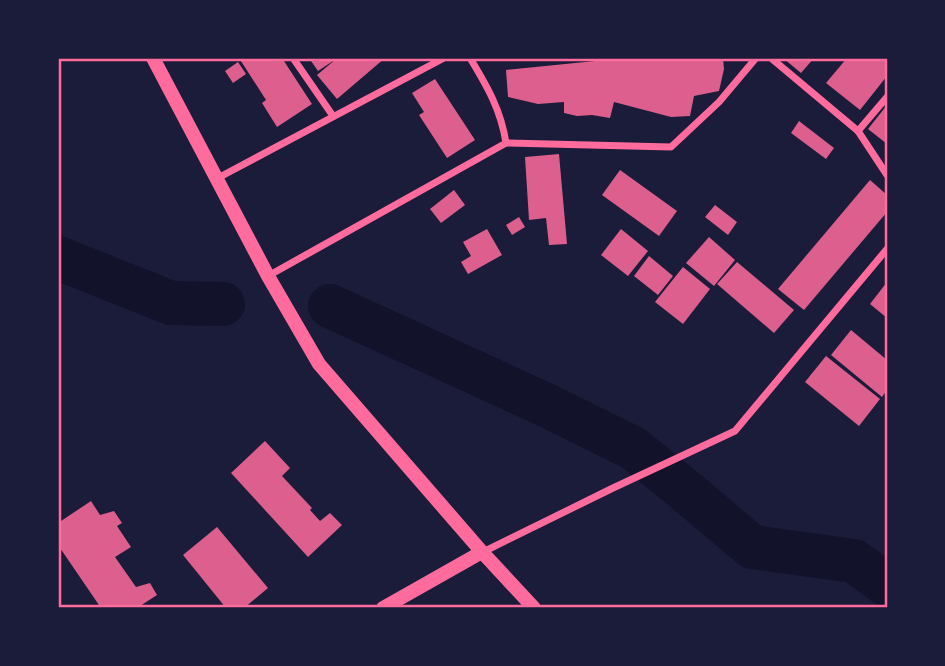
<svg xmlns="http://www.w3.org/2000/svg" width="945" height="666" font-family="Ubuntu,sans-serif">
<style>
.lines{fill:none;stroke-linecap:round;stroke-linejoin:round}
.river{stroke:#12122b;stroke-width:44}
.building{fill:#dd5f8e}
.minor{stroke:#ff6b9d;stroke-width:7}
.secondary{stroke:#ff6b9d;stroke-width:14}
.neatline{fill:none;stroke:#ff6b9d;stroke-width:2.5}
</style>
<rect width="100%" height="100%" fill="#1b1b3a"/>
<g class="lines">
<g class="river">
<path d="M58,258L171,303L223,304"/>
<path d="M330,306L548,406L633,448L686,491L752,547L854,561L887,585"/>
</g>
</g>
<g class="building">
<path d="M239,58H282L312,104L277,127L262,103L266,100Z"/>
<path d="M309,58H385L337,99L317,75L336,59L318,71Z"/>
<path d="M601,58H723L724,69L719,91L694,96L690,116L671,117L614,102L610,118L592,115L577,116L564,113V102L538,104L508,97L506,70L605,60Z"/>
<path d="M783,58H814L801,73Z"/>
<path d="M847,58H887V76L860,110L826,83Z"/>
<path d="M238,62L246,74L233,83L225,71Z"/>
<path d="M435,79L475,140L447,158L419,115L424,112L412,93Z"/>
<path d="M887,105V144L868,129Z"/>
<path d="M799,121L834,148L826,159L791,133Z"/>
<path d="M559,154L567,244L549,245L546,218L529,220L525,157Z"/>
<path d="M620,170L677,211L659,236L602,195Z"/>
<path d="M870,180L887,195V212L804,310L778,289Z"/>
<path d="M454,190L465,205L441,223L430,209Z"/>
<path d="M715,205L737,222L728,235L705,217Z"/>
<path d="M519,217L525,227L512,235L506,225Z"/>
<path d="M487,229L502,255L468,274L461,262L471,256L463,242Z"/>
<path d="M621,229L648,251L628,276L601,255Z"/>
<path d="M709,237L735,260L714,286L686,263Z"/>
<path d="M649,256L673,276L658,295L634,276Z"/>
<path d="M737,262L794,310L774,333L717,284Z"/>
<path d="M683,267L710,289L683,324L655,302Z"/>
<path d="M887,282V318L870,304Z"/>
<path d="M851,330L887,360V390L882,397L831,355Z"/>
<path d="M826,356L880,399L859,426L805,382Z"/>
<path d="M265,441L290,468L282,476L312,508L310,510L320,521L330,513L342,525L308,557L231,473Z"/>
<path d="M91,501L100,515L114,511L122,523L117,526L131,547L115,557L136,587L150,583L157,595L137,608H101L58,545V523Z"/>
<path d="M217,527L268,588L244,608H226L183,555Z"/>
</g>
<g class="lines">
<g class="minor">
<path d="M293,58L333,116"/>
<path d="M470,58C487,86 501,110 506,143"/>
<path d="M771,58L858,131L887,175"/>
<path d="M858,131L887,97"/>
<path d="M216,179L444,58"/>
<path d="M268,276L506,143L671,147L719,102L756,58"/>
<path d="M483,552L613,488L735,431L887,249"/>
</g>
<g class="secondary">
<path d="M153,58L268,276L319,364L482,552L534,608"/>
<path d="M383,608L482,552"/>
</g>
</g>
<rect width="945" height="666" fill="none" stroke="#1b1b3a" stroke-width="119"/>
<rect x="60" y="60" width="826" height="546" class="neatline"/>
</svg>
